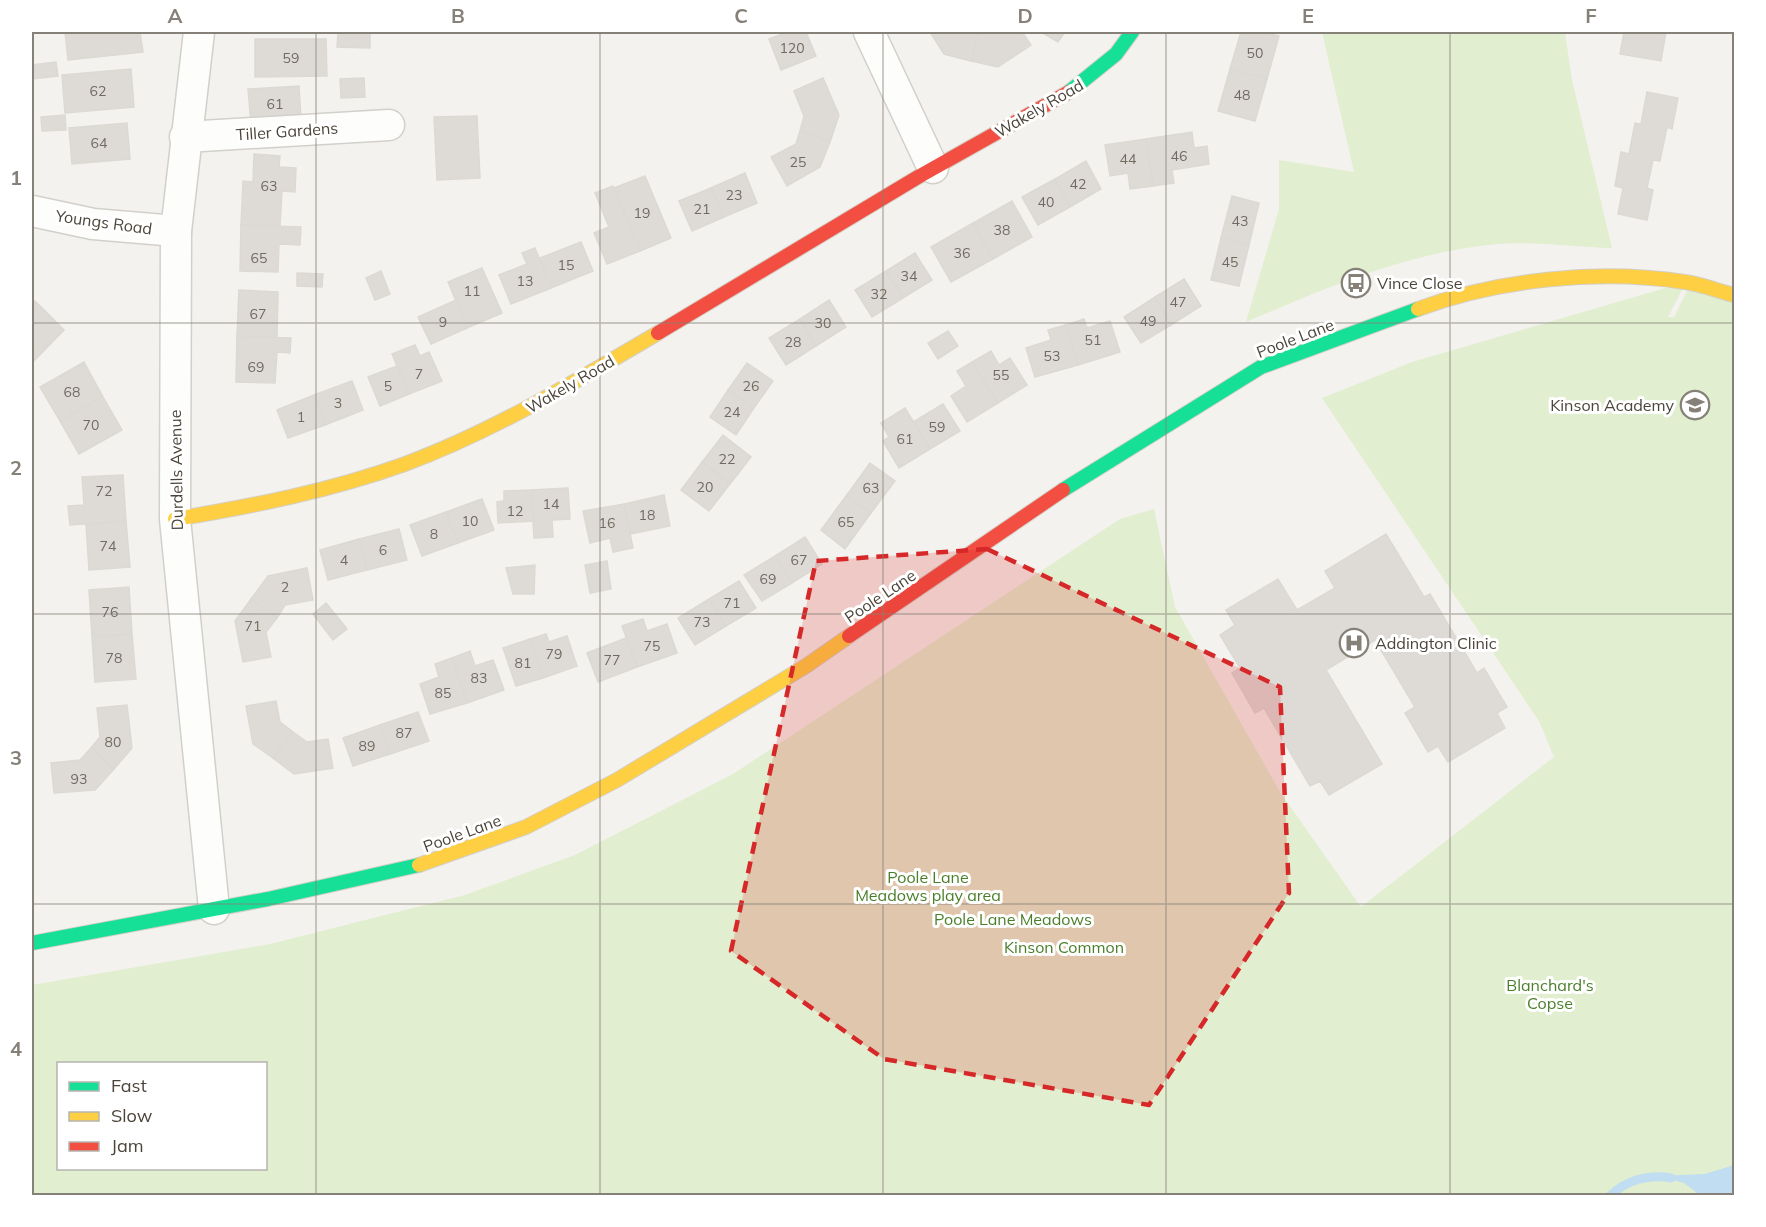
<svg xmlns="http://www.w3.org/2000/svg" width="1766" height="1227" font-family="Mulish,sans-serif">
<style>
.green{fill:#e1eecf;fill-rule:evenodd}
.water{fill:#c0ddf1}
.lines{fill:none;stroke-linecap:round;stroke-linejoin:round}
.stream{stroke:#c0ddf1;stroke-width:9}
.building{fill:#dedbd6;stroke:#dcd9d4;stroke-width:1.5}
.street-casing{stroke:#d2d0cb;stroke-width:33}
.fast-casing{stroke:#d3cfc5;stroke-width:16}
.slow-casing{stroke:#d3cfc5;stroke-width:16}
.jam-casing{stroke:#d3cfc5;stroke-width:16}
.street{stroke:#fdfdfc;stroke-width:30}
.fast{stroke:#16e098;stroke-width:14}
.slow{stroke:#ffcf43;stroke-width:14}
.jam{stroke:#f24e42;stroke-width:14}
.marked{fill:#d62828;fill-opacity:0.2;stroke:#d62828;stroke-width:4.5;stroke-dasharray:12 8;stroke-linejoin:round}
.grid{fill:none;stroke:#868178;stroke-width:1.5;stroke-opacity:0.55}
.labels{text-anchor:middle;dominant-baseline:central;stroke-width:6;stroke-linejoin:round;paint-order:stroke}
.number-label{font-size:14px;fill:#706a61}
.street-label{font-size:16px;fill:#4b4439;stroke:#fff}
.poi-label{font-size:16px;fill:#4b4439;stroke:#fff;text-anchor:start}
.park-label{font-size:16px;fill:#4a7f2a;stroke:#fff}
.neatline{fill:none;stroke:#868178;stroke-width:2}
.grid-label{font-size:20px;text-anchor:middle;font-weight:bold;fill:#868178}
</style>
<rect width="100%" height="100%" fill="#f4f2ee"/>
<g class="green">
<path d="M1322,32H1565L1572,80L1612,248C1575,247 1535,241 1498,244C1408,252 1328,287 1246,322L1279,209V160L1354,172Z"/>
<path d="M1686,282L1668,317H1674L1690,285L1734,301V1195L32,1196V985L270,944L465,895L575,855L733,774L1120,519L1154,509L1175,607L1280,792L1361,907L1554,757L1539,721L1322,398L1412,362ZM58,1064H266V1168H58Z"/>
</g>
<path class="water" d="M1734,1165V1195H1700L1684,1183L1659,1176L1705,1174Z"/>
<g class="lines">
<path class="stream" d="M1610,1196C1626,1180 1648,1174 1671,1178"/>
</g>
<g class="building">
<path d="M65,32H140L143,52L68,60Z"/>
<path d="M788,32H806L816,56L781,70L769,39Z"/>
<path d="M930,32H979L971,61L944,54Z"/>
<path d="M979,32H1022L1031,45L998,67L971,61Z"/>
<path d="M1041,32H1065L1058,42Z"/>
<path d="M1241,32H1262L1279,36L1267,79L1230,69Z"/>
<path d="M1624,32H1666L1661,61L1620,54Z"/>
<path d="M338,33H370V48L337,47Z"/>
<path d="M255,39H326L327,76L255,77Z"/>
<path d="M56,62L58,76L32,79V65Z"/>
<path d="M131,69L134,107L65,113L62,75Z"/>
<path d="M1230,69L1267,79L1255,121L1218,111Z"/>
<path d="M364,78L365,97L341,98L340,79Z"/>
<path d="M823,78L839,115L830,142L800,131L804,116L794,91Z"/>
<path d="M299,86L301,119L251,123L248,89Z"/>
<path d="M1647,92L1678,98L1672,129L1667,127L1660,161L1653,160L1647,188L1653,190L1647,220L1618,214L1623,188L1615,186L1621,152L1629,154L1635,123L1641,124Z"/>
<path d="M65,115L66,130L42,131L41,117Z"/>
<path d="M477,116L480,178L437,180L434,117Z"/>
<path d="M127,123L130,159L72,164L69,128Z"/>
<path d="M800,131L830,142L820,167L787,186L771,157L796,144Z"/>
<path d="M1192,132L1194,148L1207,146L1209,164L1172,170L1174,183L1153,186L1146,139Z"/>
<path d="M1146,139L1153,186L1130,189L1128,173L1110,176L1105,145Z"/>
<path d="M254,154L280,156L279,167L296,168L295,192L282,191L280,226L241,225L243,181L253,182Z"/>
<path d="M1086,161L1101,189L1070,207L1055,179Z"/>
<path d="M745,173L757,203L724,217L711,188Z"/>
<path d="M645,176L671,238L640,251L614,188Z"/>
<path d="M1055,179L1070,207L1038,225L1022,197Z"/>
<path d="M613,186L640,251L607,264L594,233L609,227L595,193Z"/>
<path d="M711,188L724,217L692,231L679,201Z"/>
<path d="M1232,196L1259,203L1249,245L1221,238Z"/>
<path d="M1012,201L1032,237L993,259L973,223Z"/>
<path d="M973,223L993,259L951,282L931,247Z"/>
<path d="M241,225L301,227L300,245L279,244L278,272L240,271Z"/>
<path d="M1221,238L1249,245L1239,286L1211,280Z"/>
<path d="M581,242L593,271L551,288L540,258Z"/>
<path d="M535,248L551,288L511,304L499,275L527,264L522,253Z"/>
<path d="M915,253L932,280L903,298L886,271Z"/>
<path d="M482,268L502,313L467,328L448,282Z"/>
<path d="M381,271L390,294L375,300L366,278Z"/>
<path d="M886,271L903,298L872,317L855,290Z"/>
<path d="M297,273L323,274L322,287L297,286Z"/>
<path d="M1184,279L1201,306L1171,325L1155,297Z"/>
<path d="M239,290L278,292L277,337L237,336Z"/>
<path d="M1155,297L1171,325L1141,343L1124,317Z"/>
<path d="M456,300L467,328L431,344L418,317Z"/>
<path d="M829,300L846,327L816,346L800,319Z"/>
<path d="M35,301L64,330L32,363V304Z"/>
<path d="M800,319L816,346L786,365L769,338Z"/>
<path d="M1084,319L1087,328L1110,321L1120,352L1078,365L1066,325Z"/>
<path d="M1066,325L1078,365L1035,377L1026,348L1051,340L1048,330Z"/>
<path d="M948,331L958,346L938,359L928,343Z"/>
<path d="M237,336L291,338L290,353L277,352L275,383L236,382Z"/>
<path d="M415,345L420,356L429,352L442,381L409,394L392,354Z"/>
<path d="M991,351L999,365L1010,358L1027,385L998,403L972,362Z"/>
<path d="M84,362L103,397L60,421L40,387Z"/>
<path d="M972,362L998,403L967,422L951,396L966,386L957,371Z"/>
<path d="M747,363L773,381L754,408L728,390Z"/>
<path d="M397,366L409,394L380,406L368,377Z"/>
<path d="M352,381L363,410L325,425L314,395Z"/>
<path d="M728,390L754,408L736,435L710,417Z"/>
<path d="M314,395L325,425L288,438L277,410Z"/>
<path d="M103,397L122,430L79,454L60,421Z"/>
<path d="M943,404L960,431L930,449L913,422Z"/>
<path d="M905,408L930,449L899,468L883,441L889,437L881,423Z"/>
<path d="M723,435L751,457L730,484L702,462Z"/>
<path d="M702,462L730,484L709,511L681,490Z"/>
<path d="M870,463L895,481L871,513L846,496Z"/>
<path d="M123,475L126,521L70,525L68,506L84,505L82,477Z"/>
<path d="M568,488L570,519L552,520L553,537L534,538L531,490Z"/>
<path d="M531,490L534,521L498,523L497,502L504,501V491Z"/>
<path d="M664,495L670,526L630,534L624,504Z"/>
<path d="M846,496L871,513L845,549L821,530Z"/>
<path d="M482,499L494,530L458,543L446,512Z"/>
<path d="M624,504L633,548L613,552L610,538L590,543L583,511Z"/>
<path d="M446,512L458,543L422,556L410,525Z"/>
<path d="M126,521L130,567L89,570L86,524Z"/>
<path d="M399,529L407,560L367,570L359,539Z"/>
<path d="M1386,534L1424,597L1430,594L1477,673L1484,668L1507,707L1497,713L1505,728L1448,762L1438,746L1428,752L1405,713L1415,707L1375,640L1326,670L1382,764L1329,795L1320,781L1310,786L1264,708L1255,713L1232,673L1240,668L1220,635L1235,625L1226,610L1278,579L1297,610L1335,588L1325,571Z"/>
<path d="M805,537L822,564L792,583L775,556Z"/>
<path d="M359,539L367,570L328,580L320,550Z"/>
<path d="M775,556L792,583L762,601L744,575Z"/>
<path d="M607,561L611,589L590,593L585,565Z"/>
<path d="M535,565L534,594H513L506,568Z"/>
<path d="M307,568L313,600L285,605L277,618L251,599L268,576Z"/>
<path d="M739,581L756,608L726,626L709,599Z"/>
<path d="M129,587L132,634L92,637L89,590Z"/>
<path d="M251,599L277,618L266,632L271,657L243,662L235,621Z"/>
<path d="M709,599L726,626L695,645L678,618Z"/>
<path d="M326,603L347,629L333,640L313,614Z"/>
<path d="M643,619L647,631L667,624L677,653L637,667L622,626Z"/>
<path d="M132,634L136,679L95,682L92,637Z"/>
<path d="M546,634L549,642L567,636L577,666L543,678L530,639Z"/>
<path d="M626,638L637,667L598,682L587,653Z"/>
<path d="M530,639L543,678L516,686L503,648Z"/>
<path d="M470,651L475,666L493,660L504,690L467,703L452,658Z"/>
<path d="M452,658L467,703L430,714L420,684L439,677L435,664Z"/>
<path d="M276,701L280,722L293,732L273,758L253,744L246,706Z"/>
<path d="M127,705L132,748L114,769L91,748L100,737L97,708Z"/>
<path d="M418,712L429,741L390,754L380,725Z"/>
<path d="M380,725L390,754L353,766L343,738Z"/>
<path d="M293,732L307,742L328,739L333,768L294,774L273,758Z"/>
<path d="M91,748L114,769L95,790L54,793L51,763L80,760Z"/>
</g>
<g class="lines">
<g class="street-casing">
<g id="street">
<path d="M199,32L176,231L175,519L214,909"/>
<path d="M869,32L933,168"/>
<path d="M185,137L389,125"/>
<path d="M32,211L93,224L176,231"/>
</g>
</g>
<g class="fast-casing">
<g id="fast">
<path d="M1069,92L1116,54L1132,32"/>
<path d="M1063,490L1261,367L1418,309"/>
<path d="M32,943L268,899L419,865"/>
</g>
</g>
<g class="slow-casing">
<g id="slow">
<path d="M1418,309C1499,279 1599,269 1685,282C1701,284 1718,291 1734,295"/>
<path d="M175,519C253,506 330,491 405,464C494,431 576,381 658,333"/>
<path d="M419,865L526,827L617,780L806,666L849,636"/>
</g>
</g>
<g class="jam-casing">
<g id="jam">
<path d="M658,333L918,177L1069,92"/>
<path d="M849,636L1063,490"/>
</g>
</g>
<use href="#street" class="street"/>
<use href="#fast" class="fast"/>
<use href="#slow" class="slow"/>
<use href="#jam" class="jam"/>
</g>
<path class="marked" d="M987,549L1280,687L1289,893L1149,1105L884,1059L731,951L816,561Z"/>
<path class="grid" d="M316,32V1196M600,32V1196M883,32V1196M1166,32V1196M1450,32V1196M32,323H1734M32,614H1734M32,904H1734"/>
<defs>
<g id="bus-ring" transform="scale(1.5)"><circle r="9.5" fill="#fff" stroke="#868178" stroke-width="1.5"/><path d="M-5-6H5V4H4V6H2V4H-2V6H-4V4H-5ZM-3.5-4V0h7V-4ZM-3.5 1.2v1.5H-2V1.2ZM2 1.2v1.5H3.5V1.2Z" fill="#868178"/></g>
<g id="school-ring" transform="scale(1.5)"><circle r="9.5" fill="#fff" stroke="#868178" stroke-width="1.5"/><path d="M0-5L7-2L0 1L-7-2ZM-4 1L0 2.5L4 1V4Q0 6-4 4Z" fill="#868178"/></g>
<g id="hospital-ring" transform="scale(1.5)"><circle r="9.5" fill="#fff" stroke="#868178" stroke-width="1.5"/><path d="M-5-5h3v3.5h4V-5h3V5h-3V1.5h-4V5h-3Z" fill="#868178"/></g>
</defs>
<g fill-rule="evenodd">
<use href="#bus-ring" x="1356" y="283"/>
<use href="#school-ring" x="1695" y="405"/>
<use href="#hospital-ring" x="1354" y="643"/>
</g>
<g class="labels">
<g class="number-label">
<text x="792" y="48">120</text>
<text x="1255" y="53">50</text>
<text x="291" y="58">59</text>
<text x="98" y="91">62</text>
<text x="1242" y="95">48</text>
<text x="275" y="104">61</text>
<text x="99" y="143">64</text>
<text x="1179" y="156">46</text>
<text x="1128" y="159">44</text>
<text x="798" y="162">25</text>
<text x="1078" y="184">42</text>
<text x="269" y="186">63</text>
<text x="734" y="195">23</text>
<text x="1046" y="202">40</text>
<text x="702" y="209">21</text>
<text x="642" y="213">19</text>
<text x="1240" y="221">43</text>
<text x="1002" y="230">38</text>
<text x="962" y="253">36</text>
<text x="259" y="258">65</text>
<text x="1230" y="262">45</text>
<text x="566" y="265">15</text>
<text x="909" y="276">34</text>
<text x="525" y="281">13</text>
<text x="472" y="291">11</text>
<text x="879" y="294">32</text>
<text x="1178" y="302">47</text>
<text x="258" y="314">67</text>
<text x="1148" y="321">49</text>
<text x="443" y="322">9</text>
<text x="823" y="323">30</text>
<text x="1093" y="340">51</text>
<text x="793" y="342">28</text>
<text x="1052" y="356">53</text>
<text x="256" y="367">69</text>
<text x="419" y="374">7</text>
<text x="1001" y="375">55</text>
<text x="388" y="386">5</text>
<text x="751" y="386">26</text>
<text x="72" y="392">68</text>
<text x="338" y="403">3</text>
<text x="732" y="412">24</text>
<text x="301" y="417">1</text>
<text x="91" y="425">70</text>
<text x="937" y="427">59</text>
<text x="905" y="439">61</text>
<text x="727" y="459">22</text>
<text x="705" y="487">20</text>
<text x="871" y="488">63</text>
<text x="104" y="491">72</text>
<text x="551" y="504">14</text>
<text x="515" y="511">12</text>
<text x="647" y="515">18</text>
<text x="470" y="521">10</text>
<text x="846" y="522">65</text>
<text x="607" y="523">16</text>
<text x="434" y="534">8</text>
<text x="108" y="546">74</text>
<text x="383" y="550">6</text>
<text x="344" y="560">4</text>
<text x="799" y="560">67</text>
<text x="768" y="579">69</text>
<text x="285" y="587">2</text>
<text x="732" y="603">71</text>
<text x="110" y="612">76</text>
<text x="702" y="622">73</text>
<text x="253" y="626">71</text>
<text x="652" y="646">75</text>
<text x="554" y="654">79</text>
<text x="114" y="658">78</text>
<text x="612" y="660">77</text>
<text x="523" y="663">81</text>
<text x="479" y="678">83</text>
<text x="443" y="693">85</text>
<text x="404" y="733">87</text>
<text x="113" y="742">80</text>
<text x="367" y="746">89</text>
<text x="79" y="779">93</text>
</g>
<g class="street-label">
<text transform="translate(1039 108) rotate(-30)">Wakely Road</text>
<text transform="translate(287 131) rotate(-4)">Tiller Gardens</text>
<text transform="translate(104 222) rotate(8)">Youngs Road</text>
<text transform="translate(1295 338) rotate(-21)">Poole Lane</text>
<text transform="translate(570 384) rotate(-30)">Wakely Road</text>
<text transform="translate(176 470) rotate(-91)">Durdells Avenue</text>
<text transform="translate(880 596) rotate(-34)">Poole Lane</text>
<text transform="translate(462 833) rotate(-20)">Poole Lane</text>
</g>
<g class="poi-label">
<text x="1377" y="283">Vince Close</text>
<text x="1674" y="405" text-anchor="end">Kinson Academy</text>
<text x="1375" y="643">Addington Clinic</text>
</g>
<g class="park-label">
<text x="928" y="877">Poole Lane<tspan x="928" dy="18">Meadows play area</tspan></text>
<text x="1013" y="919">Poole Lane Meadows</text>
<text x="1064" y="947">Kinson Common</text>
<text x="1550" y="985">Blanchard's<tspan x="1550" dy="18">Copse</tspan></text>
</g>
</g>
<rect width="1766" height="1227" fill="none" stroke="#ffffff" stroke-width="66"/>
<rect x="57" y="1062" width="210" height="108" fill="#ffffff" stroke="#b7b4b0" stroke-width="1.5"/>
<rect x="69" y="1082" width="30" height="9" fill="#16e098" stroke="#b7b4b0" stroke-width="1.5"/>
<text x="111" y="1092" font-size="18" fill="#4b4439">Fast</text>
<rect x="69" y="1112" width="30" height="9" fill="#ffcf43" stroke="#b7b4b0" stroke-width="1.5"/>
<text x="111" y="1122" font-size="18" fill="#4b4439">Slow</text>
<rect x="69" y="1142" width="30" height="9" fill="#f24e42" stroke="#b7b4b0" stroke-width="1.5"/>
<text x="111" y="1152" font-size="18" fill="#4b4439">Jam</text>
<rect x="33" y="33" width="1700" height="1161" class="neatline"/>
<g class="grid-label">
<text x="175" y="23">A</text>
<text x="458" y="23">B</text>
<text x="741" y="23">C</text>
<text x="1025" y="23">D</text>
<text x="1308" y="23">E</text>
<text x="1591" y="23">F</text>
<text x="16" y="185">1</text>
<text x="16" y="475">2</text>
<text x="16" y="765">3</text>
<text x="16" y="1056">4</text>
</g>
</svg>
